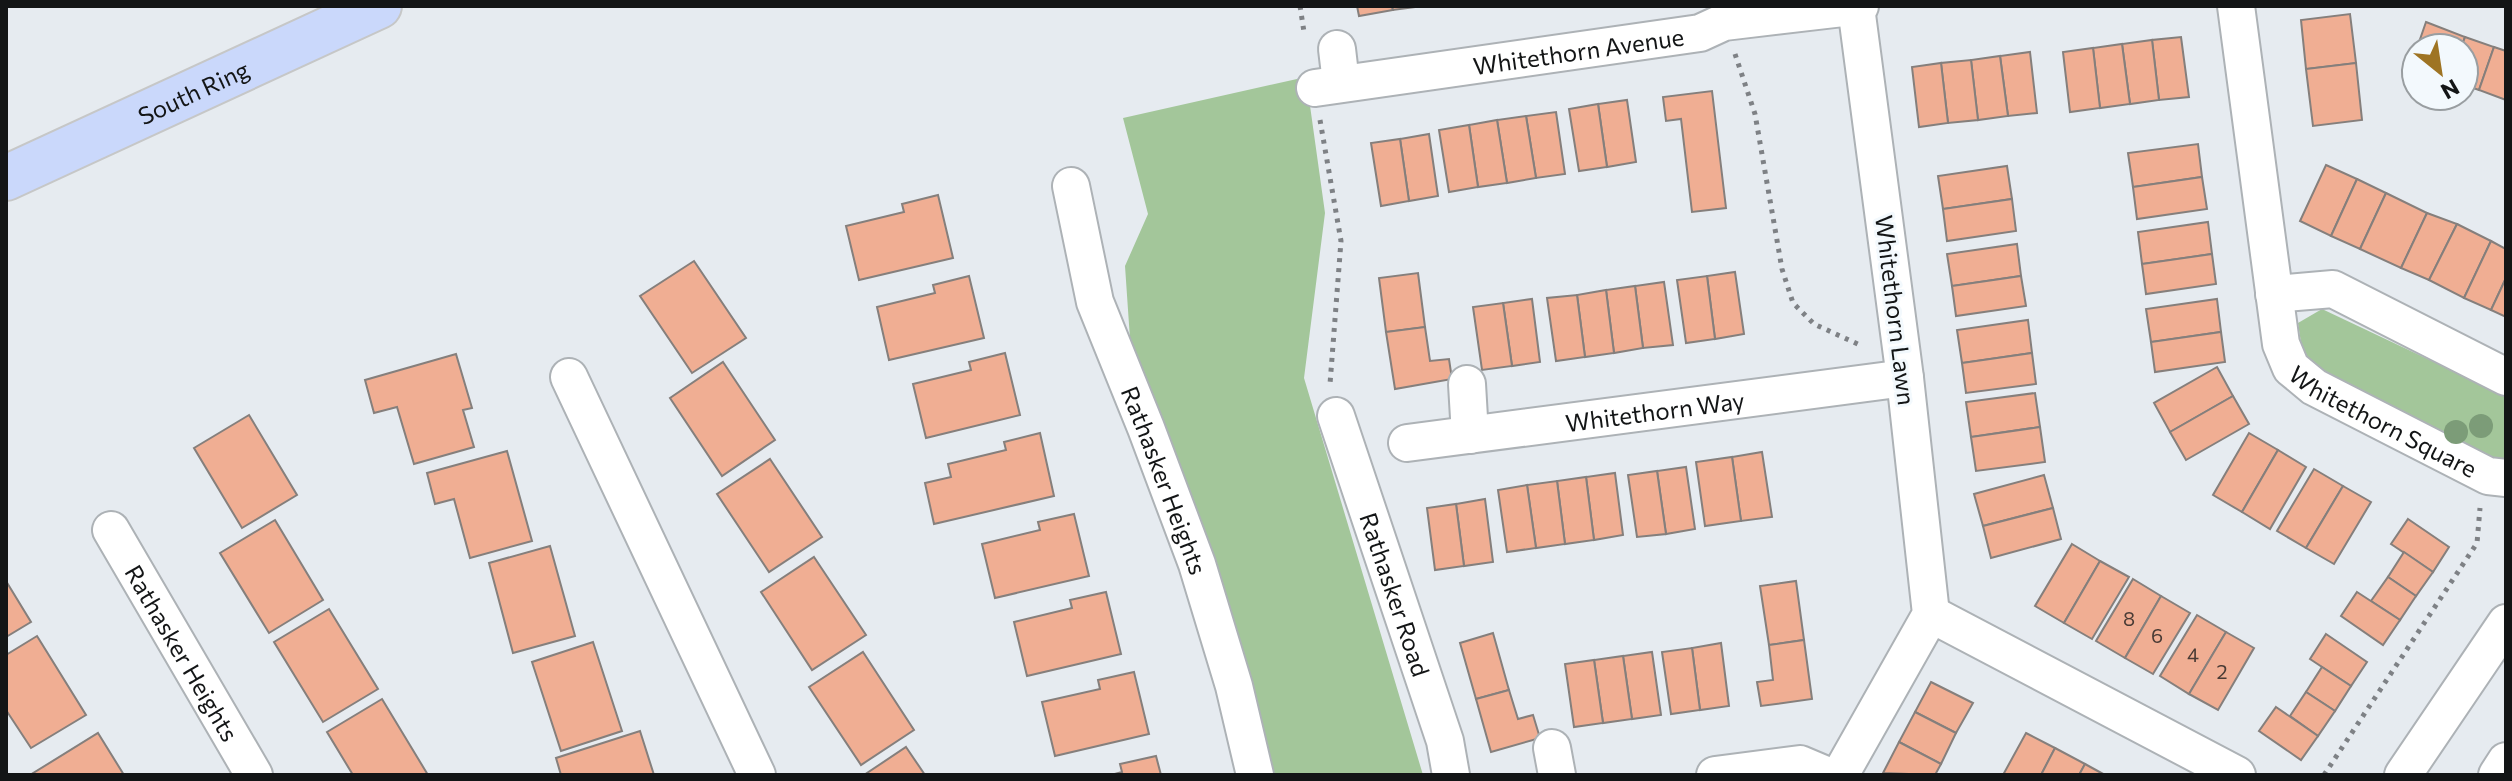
<svg xmlns="http://www.w3.org/2000/svg" width="2512" height="781" font-family="Commissioner,sans-serif">
  <rect width="100%" height="100%" fill="#e6ebf0"/>
  <g fill="#a3c69a">
    <polygon points="1306,77 1325,213 1304,378 1423,775 1270,775 1244,665 1189,491 1130,339 1125,266 1148,214 1123,118"/>
    <polygon points="2322,309 2506,396 2506,464 2503,465 2304,363 2298,323"/>
  </g>
  <g fill="#f0ae93" stroke="#857f7c" stroke-width="2">
    <polygon points="1357,6 1392,6 1393,10 1359,16"/>
    <polygon points="1392,6 1423,6 1393,10"/>
    <polygon points="2350,14 2356,63 2306,69 2301,20"/>
    <polygon points="2426,22 2465,37 2461,48 2417,48"/>
    <polygon points="2181,37 2189,97 2159,100 2152,40"/>
    <polygon points="2465,37 2494,47 2479,90 2464,85 2464,48 2461,48"/>
    <polygon points="2152,40 2159,100 2130,104 2122,44"/>
    <polygon points="2122,44 2130,104 2100,108 2093,48"/>
    <polygon points="2494,47 2506,51 2506,100 2479,90"/>
    <polygon points="2093,48 2100,108 2070,112 2063,52"/>
    <polygon points="2030,52 2037,113 2008,116 2000,56"/>
    <polygon points="2000,56 2008,116 1978,120 1971,60"/>
    <polygon points="1971,60 1978,120 1948,123 1941,63"/>
    <polygon points="1941,63 1948,123 1919,127 1912,67"/>
    <polygon points="2356,63 2362,120 2313,126 2306,69"/>
    <polygon points="1712,91 1726,208 1692,212 1681,119 1666,121 1663,97"/>
    <polygon points="1627,100 1636,162 1607,167 1598,104"/>
    <polygon points="1598,104 1607,167 1579,171 1569,109"/>
    <polygon points="1556,112 1565,174 1536,178 1526,116"/>
    <polygon points="1526,116 1536,178 1507,183 1497,120"/>
    <polygon points="1497,120 1507,183 1478,187 1469,125"/>
    <polygon points="1469,125 1478,187 1449,192 1439,130"/>
    <polygon points="1429,134 1438,196 1409,201 1400,139"/>
    <polygon points="1400,139 1409,201 1381,206 1371,143"/>
    <polygon points="2198,144 2202,177 2133,187 2128,153"/>
    <polygon points="2326,165 2357,179 2331,236 2300,221"/>
    <polygon points="2007,166 2012,199 1943,209 1938,176"/>
    <polygon points="2202,177 2207,209 2137,219 2133,187"/>
    <polygon points="2357,179 2386,193 2360,249 2331,236"/>
    <polygon points="2386,193 2427,213 2401,268 2360,249"/>
    <polygon points="938,195 953,258 859,280 846,226 904,212 902,204"/>
    <polygon points="2012,199 2016,231 1947,241 1943,209"/>
    <polygon points="2427,213 2457,224 2429,280 2401,268"/>
    <polygon points="2208,222 2212,254 2142,264 2138,232"/>
    <polygon points="2457,224 2491,241 2464,298 2429,280"/>
    <polygon points="2491,241 2506,249 2506,278 2491,310 2464,298"/>
    <polygon points="2017,244 2021,276 1952,286 1947,254"/>
    <polygon points="2212,254 2216,284 2146,294 2142,264"/>
    <polygon points="694,261 746,338 692,373 640,296"/>
    <polygon points="1735,272 1744,334 1715,339 1707,276"/>
    <polygon points="1418,273 1425,327 1386,332 1379,278"/>
    <polygon points="969,276 984,338 889,360 877,307 935,293 933,285"/>
    <polygon points="1707,276 1715,339 1686,343 1677,280"/>
    <polygon points="2021,276 2026,306 1956,316 1952,286"/>
    <polygon points="2506,278 2506,317 2491,310"/>
    <polygon points="1664,282 1673,345 1643,348 1635,286"/>
    <polygon points="1635,286 1643,348 1614,353 1606,290"/>
    <polygon points="1606,290 1614,353 1585,357 1577,295"/>
    <polygon points="1577,295 1585,357 1556,361 1547,298"/>
    <polygon points="1532,299 1540,362 1512,366 1503,303"/>
    <polygon points="2217,299 2221,332 2151,342 2146,309"/>
    <polygon points="1503,303 1512,366 1482,370 1473,307"/>
    <polygon points="2028,320 2032,353 1962,363 1957,330"/>
    <polygon points="1425,327 1430,361 1449,359 1452,379 1395,389 1386,332"/>
    <polygon points="2221,332 2225,362 2155,372 2151,342"/>
    <polygon points="1005,353 1020,415 926,438 913,384 971,370 969,362"/>
    <polygon points="2032,353 2036,384 1966,393 1962,363"/>
    <polygon points="456,354 472,408 463,410 474,447 414,464 397,407 374,413 365,380"/>
    <polygon points="723,362 775,440 722,476 670,398"/>
    <polygon points="2217,367 2233,396 2170,432 2154,403"/>
    <polygon points="2035,393 2040,427 1971,437 1966,402"/>
    <polygon points="2233,396 2249,424 2186,460 2170,432"/>
    <polygon points="249,415 297,495 242,528 194,448"/>
    <polygon points="2040,427 2045,462 1976,471 1971,437"/>
    <polygon points="1040,433 1054,496 934,524 925,483 951,477 948,464 1006,450 1004,442"/>
    <polygon points="2249,433 2278,450 2242,512 2213,495"/>
    <polygon points="2278,450 2306,467 2270,529 2242,512"/>
    <polygon points="507,451 532,541 470,558 454,499 435,504 427,473"/>
    <polygon points="1762,452 1772,517 1741,521 1732,457"/>
    <polygon points="1732,457 1741,521 1705,526 1696,462"/>
    <polygon points="770,459 822,537 769,572 717,494"/>
    <polygon points="1686,467 1695,529 1666,534 1657,471"/>
    <polygon points="2314,469 2343,486 2306,548 2277,531"/>
    <polygon points="1657,471 1666,534 1637,537 1628,475"/>
    <polygon points="1615,473 1623,535 1594,540 1586,477"/>
    <polygon points="2044,475 2053,508 1983,526 1974,494"/>
    <polygon points="1586,477 1594,540 1565,544 1557,481"/>
    <polygon points="1557,481 1565,544 1536,548 1527,485"/>
    <polygon points="1527,485 1536,548 1507,552 1498,490"/>
    <polygon points="2343,486 2371,502 2334,564 2306,548"/>
    <polygon points="1485,499 1493,562 1464,566 1456,504"/>
    <polygon points="1456,504 1464,566 1435,570 1427,508"/>
    <polygon points="2053,508 2061,539 1991,558 1983,526"/>
    <polygon points="1074,514 1089,576 995,598 982,544 1040,530 1038,522"/>
    <polygon points="2408,519 2449,547 2433,572 2391,544"/>
    <polygon points="275,520 323,600 269,633 220,553"/>
    <polygon points="2072,544 2100,561 2064,623 2035,606"/>
    <polygon points="550,546 575,636 513,653 489,563"/>
    <polygon points="2404,552 2433,572 2416,596 2388,577"/>
    <polygon points="814,557 866,635 812,670 761,592"/>
    <polygon points="2100,561 2129,577 2092,639 2064,623"/>
    <polygon points="2388,577 2416,596 2400,620 2371,601"/>
    <polygon points="2133,579 2161,596 2125,658 2096,641"/>
    <polygon points="6,581 31,622 6,637"/>
    <polygon points="1796,581 1804,640 1769,645 1760,586"/>
    <polygon points="1106,592 1121,654 1027,676 1014,622 1072,608 1070,600"/>
    <polygon points="2357,592 2400,620 2383,645 2341,616"/>
    <polygon points="2161,596 2190,613 2153,674 2125,658"/>
    <polygon points="329,609 378,689 323,722 274,642"/>
    <polygon points="2197,615 2226,632 2189,694 2160,676"/>
    <polygon points="2226,632 2254,648 2218,710 2189,694"/>
    <polygon points="1493,633 1509,690 1476,699 1460,643"/>
    <polygon points="2326,634 2367,662 2351,686 2310,659"/>
    <polygon points="37,636 86,715 31,748 6,710 6,655"/>
    <polygon points="1804,640 1812,699 1761,706 1757,682 1773,680 1769,645"/>
    <polygon points="593,642 622,731 561,751 532,662"/>
    <polygon points="1721,643 1729,706 1700,710 1692,648"/>
    <polygon points="1692,648 1700,710 1671,714 1662,652"/>
    <polygon points="863,652 914,730 861,765 809,687"/>
    <polygon points="1652,652 1661,715 1632,719 1623,656"/>
    <polygon points="1623,656 1632,719 1603,723 1594,660"/>
    <polygon points="1594,660 1603,723 1574,727 1565,664"/>
    <polygon points="2322,667 2351,686 2335,711 2306,692"/>
    <polygon points="1134,672 1149,734 1055,756 1042,702 1100,689 1098,680"/>
    <polygon points="1931,682 1973,703 1956,733 1915,712"/>
    <polygon points="1509,690 1518,719 1533,715 1540,738 1491,752 1476,699"/>
    <polygon points="2306,692 2335,711 2318,736 2290,716"/>
    <polygon points="382,699 428,775 353,775 327,732"/>
    <polygon points="2276,707 2318,736 2301,760 2259,731"/>
    <polygon points="1915,712 1956,733 1941,764 1899,742"/>
    <polygon points="640,731 654,775 561,775 556,758"/>
    <polygon points="98,733 124,775 30,775"/>
    <polygon points="2026,733 2055,748 2041,775 2003,775"/>
    <polygon points="1899,742 1941,764 1935,775 1883,773"/>
    <polygon points="906,747 925,775 864,775"/>
    <polygon points="2055,748 2085,764 2079,775 2041,775"/>
    <polygon points="1156,756 1161,775 1111,775 1122,772 1120,764"/>
    <polygon points="2085,764 2105,775 2079,775"/>
  </g>
  <g fill="none" stroke-linecap="round" stroke-linejoin="round">
    <g stroke="#adb2b6" stroke-width="40">
      <g id="minor">
        <path id="s1" d="M2236,6l45,338 10,24 23,19 174,89 18,2"/>
        <polyline points="1337,49 1341,83"/>
        <path id="s2" d="M1315,88l385,-55 24,-11 136,-16"/>
        <path id="s3" d="M1071,186l24,116 51,126 51,136 37,122 21,89"/>
        <polyline points="2274,294 2333,289 2506,377"/>
        <polyline points="569,377 757,775"/>
        <polyline points="1467,384 1470,435"/>
        <path id="s4" d="M1336,416l109,325 6,34"/>
        <path id="s5" d="M1407,443l498,-65"/>
        <path id="s6" d="M111,530l143,245"/>
        <polyline points="1931,614 2237,775"/>
        <polyline points="1552,748 1557,775"/>
        <polyline points="1715,775 1800,764 1826,775"/>
        <polyline points="1840,775 1931,614 1905,378 1856,7"/>
        <polyline points="2403,775 2506,623"/>
        <polyline points="2497,775 2506,761"/>
      </g>
    </g>
    <g stroke="#c6c7c7" stroke-width="48">
      <g id="major">
        <path id="s7" d="M6,178l373,-172"/>
      </g>
    </g>
    <g stroke="#7e8185" stroke-width="5" stroke-dasharray="4 6" stroke-linecap="butt">
      <polyline points="1300,6 1304,32"/>
      <polyline points="1735,54 1755,114 1782,269 1793,303 1814,324 1862,346"/>
      <polyline points="1320,120 1341,241 1330,384"/>
      <polyline points="2324,775 2477,543 2480,508"/>
    </g>
    <use href="#minor" stroke="#fff" stroke-width="36"/>
    <use href="#major" stroke="#cad8fb" stroke-width="44"/>
  </g>
  <g fill="#7c9c78">
    <circle cx="2481" cy="426" r="12"/>
    <circle cx="2456" cy="432" r="12"/>
  </g>
  <g text-anchor="middle" dominant-baseline="central" stroke-width="6" stroke-linejoin="round" paint-order="stroke">
    <g font-size="20" fill="#4a3b35">
      <text x="2129" y="618">8</text>
      <text x="2157" y="635">6</text>
      <text x="2193" y="654">4</text>
      <text x="2222" y="671">2</text>
    </g>
    <g font-size="24" fill="#131516" stroke="#f3f9fd">
      <text stroke="none"><textPath href="#s2" startOffset="266">Whitethorn Avenue</textPath></text>
      <text stroke="none"><textPath href="#s7" startOffset="206">South Ring</textPath></text>
      <text transform="translate(1896 310) rotate(83)">Whitethorn Lawn</text>
      <text stroke="none"><textPath href="#s5" startOffset="250">Whitethorn Way</textPath></text>
      <text stroke="none"><textPath href="#s1" startOffset="474">Whitethorn Square</textPath></text>
      <text stroke="none"><textPath href="#s3" startOffset="310">Rathasker Heights</textPath></text>
      <text stroke="none"><textPath href="#s4" startOffset="188">Rathasker Road</textPath></text>
      <text stroke="none"><textPath href="#s6" startOffset="142">Rathasker Heights</textPath></text>
    </g>
  </g>
  <rect width="2512" height="781" fill="none" stroke="#131516" stroke-width="16"/>
  <g transform="translate(2440 72) rotate(150)"><circle r="38" fill="#f3f9fd" stroke="#999ea1" stroke-width="2"/>
  <path d="M0-6L14 30L0 20L-14 30Z" fill="#9e7423"/>
  <text y="-12" font-size="22" font-weight="bold" text-anchor="middle" fill="#131516">N</text>
  </g>
</svg>
